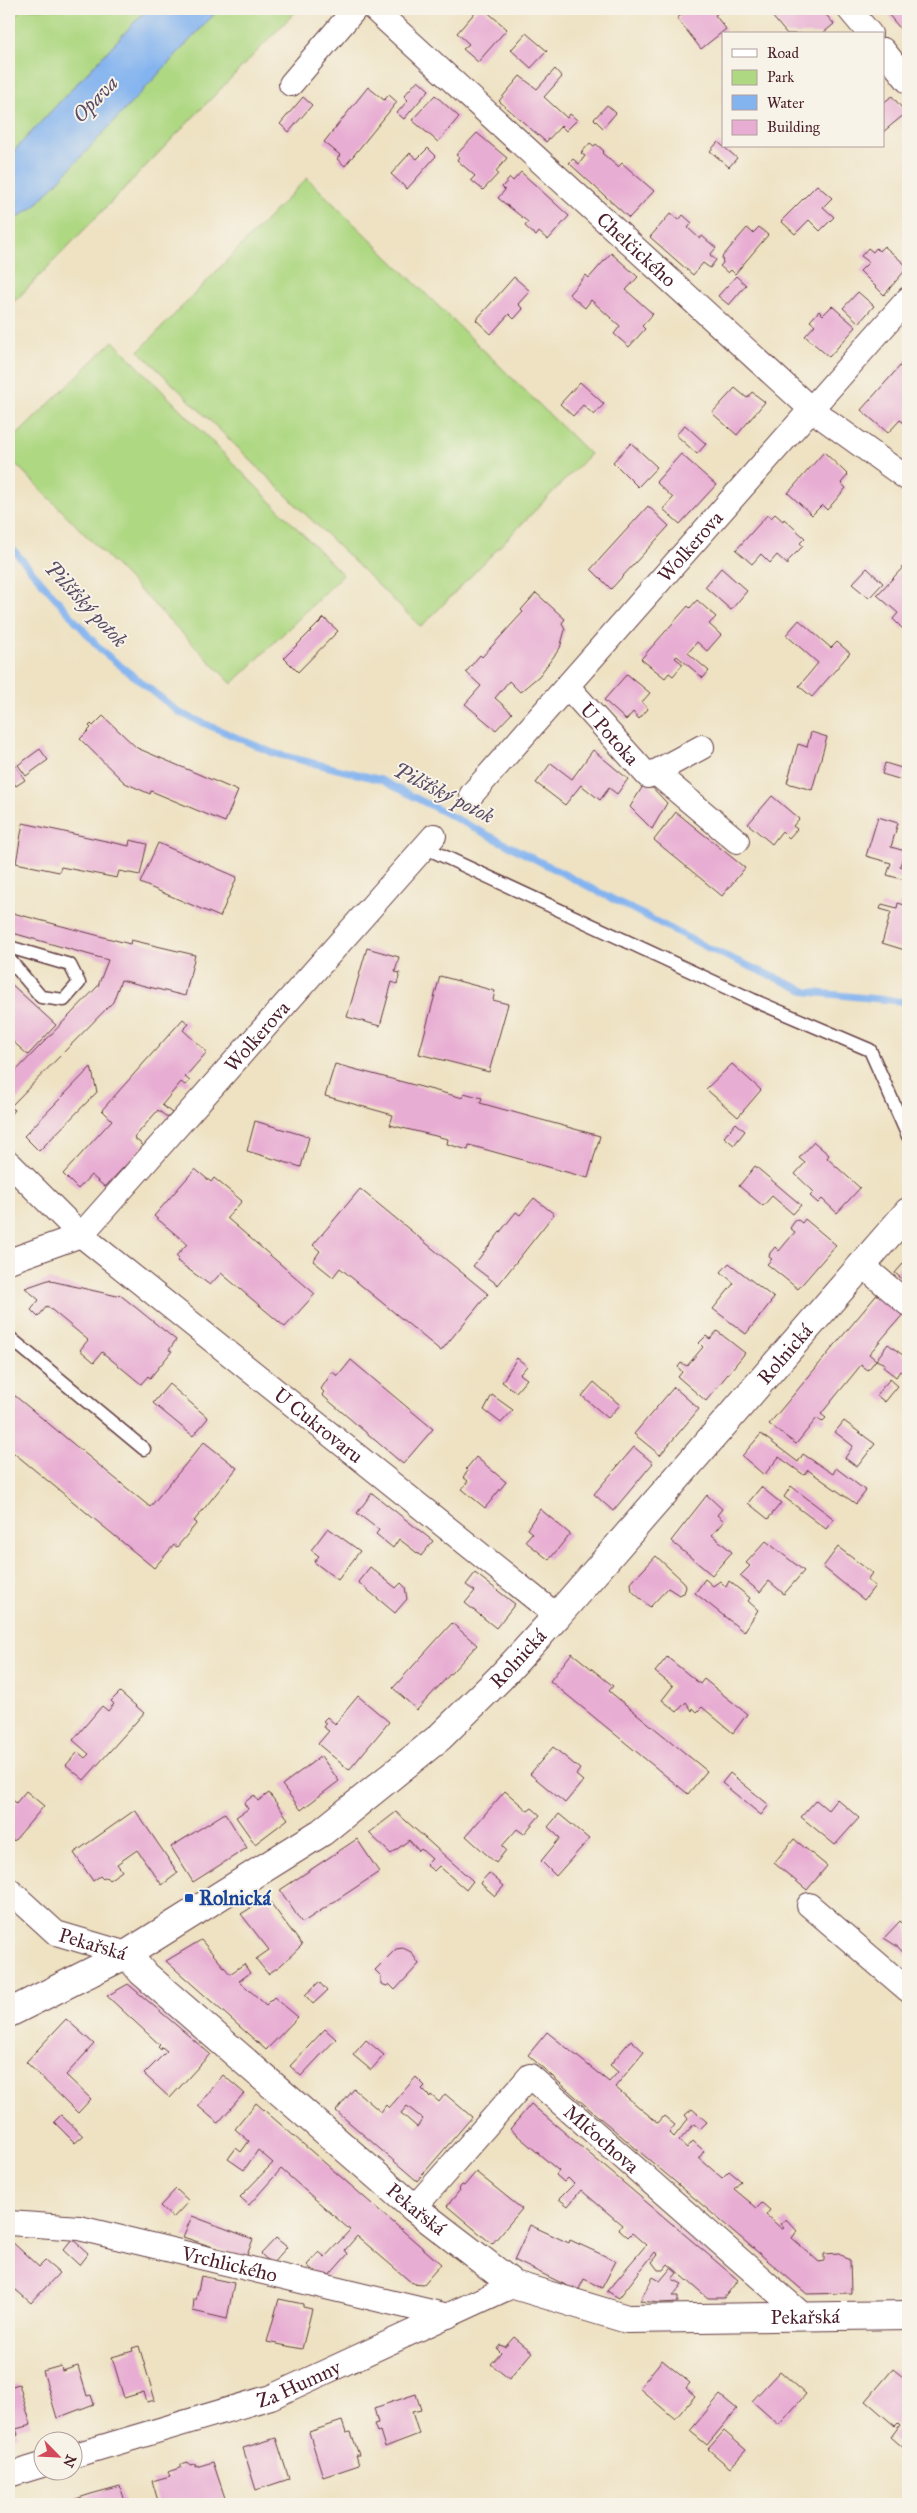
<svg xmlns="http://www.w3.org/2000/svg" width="917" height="2513" font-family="'IM FELL Great Primer',serif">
  <rect width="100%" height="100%" fill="#f7f3e8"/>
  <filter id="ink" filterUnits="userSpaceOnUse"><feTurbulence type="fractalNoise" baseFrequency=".02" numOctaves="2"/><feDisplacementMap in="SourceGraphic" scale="10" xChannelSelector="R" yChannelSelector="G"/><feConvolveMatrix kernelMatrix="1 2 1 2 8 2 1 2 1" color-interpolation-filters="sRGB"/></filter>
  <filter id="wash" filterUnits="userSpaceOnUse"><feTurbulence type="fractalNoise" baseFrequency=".0096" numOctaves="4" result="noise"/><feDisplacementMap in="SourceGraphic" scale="20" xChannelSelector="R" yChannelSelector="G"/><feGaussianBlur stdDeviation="1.12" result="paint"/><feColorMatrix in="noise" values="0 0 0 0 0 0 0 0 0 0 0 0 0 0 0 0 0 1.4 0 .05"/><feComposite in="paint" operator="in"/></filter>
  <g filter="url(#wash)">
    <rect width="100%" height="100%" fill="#eee2c3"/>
    <g fill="#afd883" stroke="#7c7c57">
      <polygon points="22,9 147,9 9,156 9,24"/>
      <polygon points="219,9 298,9 17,299 9,304 9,223 35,206"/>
      <polygon points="307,178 590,454 421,627 139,351"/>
      <polygon points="113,341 343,575 232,684 9,457 9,443"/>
    </g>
    <polygon fill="#84b4ef" stroke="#676a8d" points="147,9 219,9 35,206 9,223 9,156"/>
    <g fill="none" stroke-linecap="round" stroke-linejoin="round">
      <polyline stroke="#84b4ef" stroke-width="7" points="9,545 102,651 180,713 273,753 381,780 710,949 808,992 908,1002"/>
    </g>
    <g id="blocks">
      <g fill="#e8add3" fill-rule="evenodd">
        <polygon points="478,9 484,9 507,29 478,62 463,49 469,44 457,33"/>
        <polygon points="686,9 714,9 718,13 715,15 726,29 701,49 677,18 687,11"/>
        <polygon points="766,9 821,9 834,24 822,34 787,34"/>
        <polygon points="884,9 908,9 908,27 903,32"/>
        <polygon points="526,33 547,51 531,68 511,50"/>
        <polygon points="555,69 562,77 544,97 567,118 570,114 577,120 566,131 561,126 546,142 499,101 520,76 537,89"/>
        <polygon points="418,80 429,90 404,119 397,113 408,100 404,96"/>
        <polygon points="368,87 384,100 389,95 397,102 345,166 337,159 340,155 324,142"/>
        <polygon points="435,95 459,117 438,142 412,120"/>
        <polygon points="892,96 906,113 883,132 883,103"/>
        <polygon points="303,97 312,105 289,132 280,124"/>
        <polygon points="607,105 616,113 603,128 594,119"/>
        <polygon points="477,133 507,158 496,171 498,174 483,190 471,180 475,176 457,160 459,157 456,155"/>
        <polygon points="718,142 737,158 729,167 710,151"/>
        <polygon points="590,143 594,146 596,144 604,151 602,153 618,167 622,163 654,191 629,218 569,163 573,159 579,164 585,156 581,153"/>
        <polygon points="428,148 436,156 407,189 391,174 410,153 417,159"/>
        <polygon points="521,172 569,216 548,240 539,232 536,236 525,226 528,222 498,198 505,190 502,187 510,178 513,181"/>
        <polygon points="817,185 832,198 823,207 834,217 820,231 809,220 795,234 781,221"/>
        <polygon points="671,213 679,220 683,215 692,223 688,228 700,239 702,236 716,248 710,255 716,260 710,268 703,263 693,275 650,237"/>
        <polygon points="759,227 768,235 735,274 731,270 728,273 720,266 723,263 722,257 747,228 753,233"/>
        <polygon points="884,246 908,267 884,295 860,271 869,262 861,256 868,248 873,252 876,248 879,251"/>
        <polygon points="611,253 638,277 626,290 653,314 642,326 645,329 629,347 614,334 620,326 591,300 585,308 569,294 586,275 589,278"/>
        <polygon points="736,276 746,285 729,305 718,296"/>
        <polygon points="514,277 530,291 518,304 523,309 514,319 509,314 491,334 476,320"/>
        <polygon points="858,292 874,306 859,323 843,308"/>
        <polygon points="832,306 856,327 829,357 805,336 815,325 810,321 819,311 823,315"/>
        <polygon points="908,357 908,421 906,424 900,420 888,433 861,410"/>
        <polygon points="580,382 604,404 594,415 583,405 573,416 560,404"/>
        <polygon points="735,388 747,398 752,392 765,402 737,435 712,413"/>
        <polygon points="685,425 706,444 697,454 676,435"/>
        <polygon points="631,443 657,467 638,487 613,462"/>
        <polygon points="824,452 848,475 841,483 846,488 827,510 822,505 812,515 788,493"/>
        <polygon points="681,454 716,485 680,524 663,509 673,498 656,482"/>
        <polygon points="648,506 669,526 611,589 591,569"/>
        <polygon points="768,514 771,518 775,514 783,521 784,519 805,538 800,543 803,546 788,561 788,565 777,555 770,563 761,554 752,564 736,550"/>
        <polygon points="908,562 908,622 903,629 893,619 898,613 877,595"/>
        <polygon points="721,568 747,591 731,610 705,587"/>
        <polygon points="867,568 883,583 869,598 852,584"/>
        <polygon points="536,593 565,619 562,623 565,630 560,648 539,676 520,692 509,681 495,698 512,713 496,730 465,704 481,686 466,672 480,655 482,657 523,612 521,610"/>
        <polygon points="697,600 716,617 709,624 721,635 707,651 697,642 688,653 709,671 703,678 677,656 675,658 683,664 673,676 669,673 665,678 641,659 688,606 690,608"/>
        <polygon points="324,618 338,631 298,672 284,658"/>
        <polygon points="799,620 831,648 837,642 850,653 812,697 799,686 818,663 786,635"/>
        <polygon points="627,674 650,693 642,702 648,709 639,719 633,712 626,720 604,700"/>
        <polygon points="103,716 137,748 238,791 225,822 151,791 150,794 125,783 80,739 91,728 89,726 91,724 93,726"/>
        <polygon points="811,732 827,737 812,790 787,783 798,744 807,747"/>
        <polygon points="40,749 48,760 26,776 18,765"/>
        <polygon points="593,750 628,779 617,794 609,788 600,800 581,785 565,805 536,783 551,763 572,779"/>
        <polygon points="885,763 905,769 902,780 882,774"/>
        <polygon points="15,765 25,780 16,786 9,776 9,769"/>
        <polygon points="646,781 667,803 652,829 630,807"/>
        <polygon points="772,796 799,819 793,826 797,829 789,838 782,831 772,844 748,824"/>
        <polygon points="676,812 745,868 722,896 654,840"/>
        <polygon points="878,817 898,823 891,847 905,851 900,866 908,868 908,881 887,875 891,863 866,856"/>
        <polygon points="23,823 129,846 130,840 147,844 140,875 119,871 117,878 61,867 59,872 16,863"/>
        <polygon points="158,843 237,877 220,917 140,883"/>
        <polygon points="898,903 908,906 908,951 882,943 891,912 880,909 882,904 897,908"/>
        <polygon points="9,912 130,944 131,940 195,955 185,996 121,980 113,1002 11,1106 14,1110 9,1116 9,1078 98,986 108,960 9,932"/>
        <polygon points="367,948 399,957 395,972 400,973 397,984 392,982 380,1026 347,1017"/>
        <polygon points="440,976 495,991 493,1000 508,1004 489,1072 419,1054"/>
        <polygon points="9,982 56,1025 28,1055 9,1038"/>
        <polygon points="183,1019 189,1024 183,1030 207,1052 185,1077 190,1081 185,1085 181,1082 162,1105 172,1113 168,1118 158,1110 134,1138 144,1146 105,1187 91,1175 78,1189 63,1174 112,1120 102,1110"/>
        <polygon points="335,1064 463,1098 464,1093 482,1098 480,1103 600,1136 588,1178 469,1145 468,1150 447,1144 448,1139 390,1125 393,1115 325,1096"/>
        <polygon points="732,1064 761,1090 738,1117 706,1089"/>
        <polygon points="91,1067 97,1092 39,1151 24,1136"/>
        <polygon points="255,1121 309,1137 301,1167 247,1151"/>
        <polygon points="736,1123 745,1131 734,1145 724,1137"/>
        <polygon points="814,1142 829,1155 827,1158 860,1188 837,1213 822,1199 818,1203 810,1196 814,1192 795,1174 805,1163 799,1158"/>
        <polygon points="755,1166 801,1205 793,1214 772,1196 763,1206 739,1186"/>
        <polygon points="195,1169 211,1182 214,1178 242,1201 227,1218 315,1294 285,1327 221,1273 210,1285 177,1261 179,1259 176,1256 187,1244 154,1216"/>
        <polygon points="360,1189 488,1294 441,1351 340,1268 333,1277 313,1261 320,1251 313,1245"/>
        <polygon points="534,1198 554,1214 498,1285 473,1266 516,1212 520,1215"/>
        <polygon points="805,1219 836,1245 798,1289 767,1264 772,1259 769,1257 770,1253 775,1247 779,1251 795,1232 790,1228 795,1221 798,1220 802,1223"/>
        <polygon points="908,1258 908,1284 895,1273"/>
        <polygon points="729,1263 774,1298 746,1334 713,1309 734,1283 721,1272"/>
        <polygon points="51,1279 51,1281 117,1296 119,1294 176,1340 169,1350 172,1351 150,1378 148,1376 141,1384 102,1352 94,1362 80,1350 88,1340 47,1306 38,1317 31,1310 39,1300 25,1288"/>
        <polygon points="880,1291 905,1312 869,1354 876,1360 868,1370 861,1365 821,1414 826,1418 822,1422 817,1418 796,1444 769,1424"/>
        <polygon points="717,1331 745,1353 706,1401 678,1377 682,1372 678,1367 681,1363 687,1366 703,1347 699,1343 706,1336 710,1339"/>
        <polygon points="888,1344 904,1356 908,1350 908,1369 903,1373 900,1371 896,1377 883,1367 885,1364 876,1360"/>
        <polygon points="517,1358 527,1366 520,1374 527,1379 516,1392 502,1382"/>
        <polygon points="351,1360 433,1429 403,1464 322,1395 324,1392 321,1389 332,1372 338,1376"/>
        <polygon points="890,1379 898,1386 885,1402 876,1395"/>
        <polygon points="594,1382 620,1405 608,1418 582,1396"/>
        <polygon points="169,1384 208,1418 193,1436 153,1403"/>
        <polygon points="674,1387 699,1409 660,1455 634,1434"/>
        <polygon points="9,1391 150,1507 204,1442 237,1468 194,1521 197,1523 177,1547 174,1545 154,1568 9,1449"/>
        <polygon points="492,1395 513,1410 501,1423 484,1410"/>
        <polygon points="844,1421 875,1444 857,1467 845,1458 853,1446 835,1432"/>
        <polygon points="761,1434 798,1462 803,1454 833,1474 836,1468 866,1491 856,1504 808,1470 804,1475 779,1457 764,1475 742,1456"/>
        <polygon points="634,1447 653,1463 613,1511 594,1494"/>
        <polygon points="476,1457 506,1482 485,1508 462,1489 468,1481 463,1477 468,1471 466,1469"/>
        <polygon points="791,1486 834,1519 826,1529 784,1497"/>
        <polygon points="761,1487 781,1503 768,1519 748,1503"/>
        <polygon points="372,1493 433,1541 421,1556 399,1539 393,1548 376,1534 379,1530 357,1513"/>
        <polygon points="707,1495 722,1509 717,1515 724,1521 712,1535 732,1552 712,1575 671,1541"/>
        <polygon points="540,1509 570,1534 549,1560 525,1541 532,1533 527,1529"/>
        <polygon points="328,1528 360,1551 338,1580 314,1562 319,1556 311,1550"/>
        <polygon points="766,1541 804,1571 784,1594 769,1581 760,1592 740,1576 750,1566 746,1563"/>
        <polygon points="838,1547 872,1573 867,1580 875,1586 864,1600 823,1567"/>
        <polygon points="656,1556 684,1582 686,1587 684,1593 679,1595 668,1588 650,1607 632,1591 631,1583"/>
        <polygon points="370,1567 396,1588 401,1583 405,1587 407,1599 395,1613 358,1582"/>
        <polygon points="475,1573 515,1604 496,1628 465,1603 475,1591 466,1585"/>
        <polygon points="705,1579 713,1586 720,1581 726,1587 729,1581 750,1598 748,1601 758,1610 744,1632 695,1593"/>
        <polygon points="452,1623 477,1645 417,1710 393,1688"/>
        <polygon points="572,1653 613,1686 609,1691 707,1771 688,1794 550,1681"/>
        <polygon points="667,1657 700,1684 704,1679 747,1714 733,1733 702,1707 697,1712 693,1708 692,1711 686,1702 677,1712 662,1700 673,1686 655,1672"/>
        <polygon points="120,1692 144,1713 84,1780 66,1765 78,1752 85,1758 89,1754 73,1740 102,1706 108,1711 114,1704 111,1701"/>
        <polygon points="358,1696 389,1722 349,1770 318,1744 329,1731 323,1727 326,1723 323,1721 327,1717 335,1724"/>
        <polygon points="553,1747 580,1769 576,1775 583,1781 565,1803 530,1774"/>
        <polygon points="321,1756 339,1781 301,1810 282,1785"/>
        <polygon points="730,1773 769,1805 761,1815 722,1783"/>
        <polygon points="26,1791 44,1806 14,1841 9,1836 9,1796 16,1803"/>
        <polygon points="505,1791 528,1811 532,1808 540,1815 524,1834 517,1829 502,1846 506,1850 496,1863 466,1836"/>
        <polygon points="269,1793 288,1819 255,1844 236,1817 248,1809 244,1803 254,1795 258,1801"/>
        <polygon points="837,1799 859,1818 835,1845 801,1817 816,1800 828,1810"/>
        <polygon points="135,1810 178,1873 162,1885 137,1850 117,1864 122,1871 109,1880 106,1877 103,1879 100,1876 93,1881 74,1853"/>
        <polygon points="396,1812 473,1881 466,1890 439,1866 434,1871 426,1865 432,1859 421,1849 419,1851 409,1840 391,1854 369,1833"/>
        <polygon points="225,1813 247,1848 193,1882 171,1847"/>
        <polygon points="559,1814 589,1839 556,1876 541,1861 560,1838 548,1827"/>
        <polygon points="357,1839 379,1872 302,1923 280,1890"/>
        <polygon points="794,1839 827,1866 807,1890 774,1863"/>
        <polygon points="489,1873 504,1886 495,1896 480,1883"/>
        <polygon points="267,1898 302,1945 280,1966 268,1974 256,1959 269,1950 241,1914"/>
        <polygon points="900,1921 908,1928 908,1958 898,1947 884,1938"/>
        <polygon points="201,1940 230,1974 244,1964 250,1973 239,1981 266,2005 274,1997 298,2017 266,2050 166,1961"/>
        <polygon points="403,1948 411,1952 419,1964 395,1990 389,1984 387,1986 381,1984 381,1976 375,1970 396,1949"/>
        <polygon points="319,1982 327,1991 313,2004 305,1995"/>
        <polygon points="128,1984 210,2054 170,2098 144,2074 167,2051 162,2047 161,2050 158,2047 160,2045 107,1996"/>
        <polygon points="66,2019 94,2044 66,2075 91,2099 78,2113 26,2062"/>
        <polygon points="325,2029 336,2039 301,2076 290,2066"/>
        <polygon points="547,2032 609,2082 618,2072 610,2065 631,2040 644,2052 615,2087 658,2123 664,2116 675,2125 669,2132 674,2137 688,2119 685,2115 692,2109 707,2122 700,2129 694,2124 679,2141 687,2148 693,2141 704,2151 699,2158 722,2178 729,2171 741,2181 734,2189 757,2208 762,2203 770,2210 766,2215 782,2229 784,2228 780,2224 786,2219 797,2231 792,2238 819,2262 824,2261 824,2254 839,2253 850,2261 851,2293 807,2294 593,2112 528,2055"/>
        <polygon points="366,2040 384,2055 371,2070 353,2055"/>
        <polygon points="223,2075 244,2093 218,2123 198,2106"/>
        <path d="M416,2077l9,9 -3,3 8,8 1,-2 8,7 6,-8 27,23 -55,64 -81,-70 18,-22 27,23 5,-7 3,3zM407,2106l16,13 -6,8 -16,-14z"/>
        <polygon points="256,2103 441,2264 424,2284 412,2283 357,2236 345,2250 348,2254 326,2279 316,2273 307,2265 319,2252 325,2257 350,2230 281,2169 249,2205 240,2197 273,2163 258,2150 244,2170 228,2159 236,2148 241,2152 249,2141 235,2129"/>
        <polygon points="531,2104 738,2280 724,2298 708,2298 668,2264 663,2270 658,2270 652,2262 658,2255 655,2252 619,2298 607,2291 646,2245 632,2233 628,2237 619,2229 622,2225 581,2190 568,2206 559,2199 574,2184 568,2178 564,2182 556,2175 559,2171 510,2129"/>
        <polygon points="61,2115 83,2136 75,2143 54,2122"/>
        <polygon points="476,2172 522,2209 492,2244 447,2206 460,2190 459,2189 462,2185 464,2186"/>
        <polygon points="176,2189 189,2201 173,2218 160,2206"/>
        <polygon points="192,2216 253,2239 246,2258 183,2237"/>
        <polygon points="530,2225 569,2243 570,2240 616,2261 602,2288 584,2279 578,2291 514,2260"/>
        <polygon points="276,2238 287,2247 272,2264 261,2254"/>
        <polygon points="9,2239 39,2267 45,2261 59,2273 31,2303 9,2284"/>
        <polygon points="72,2239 88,2253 79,2265 63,2250"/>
        <polygon points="671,2268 677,2273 672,2279 682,2284 673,2296 678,2296 678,2302 660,2303 640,2301 653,2277 660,2281"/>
        <polygon points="201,2276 234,2283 227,2319 193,2311 194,2299 196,2300"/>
        <polygon points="279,2299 303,2304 303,2307 312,2309 302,2349 267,2342"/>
        <polygon points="514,2337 532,2352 509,2379 491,2364 501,2353 497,2349 500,2345 505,2347"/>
        <polygon points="139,2346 155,2400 147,2402 144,2392 124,2398 112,2357 133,2351 132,2348"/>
        <polygon points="662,2360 690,2383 686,2388 695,2396 675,2419 639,2388"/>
        <polygon points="61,2366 62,2371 78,2366 87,2396 91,2395 94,2404 57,2418 43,2371"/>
        <polygon points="893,2369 908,2381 907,2451 891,2437 900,2425 898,2423 895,2426 866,2401"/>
        <polygon points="780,2371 806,2394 779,2425 752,2401"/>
        <polygon points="19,2384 31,2425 16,2429 18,2435 9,2438 9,2387"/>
        <polygon points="416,2394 421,2410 412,2412 419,2434 385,2447 380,2431 377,2432 374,2424 378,2423 374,2408"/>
        <polygon points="720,2395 737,2409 707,2445 690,2431"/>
        <polygon points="342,2421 346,2433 351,2432 359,2455 356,2455 359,2465 323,2477 309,2432"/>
        <polygon points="724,2431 746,2450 730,2468 708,2449"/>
        <polygon points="276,2438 289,2479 256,2490 243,2448"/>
        <polygon points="188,2462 190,2465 195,2464 196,2467 213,2462 227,2504 159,2504 152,2481 170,2476 168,2472 181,2468 181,2464"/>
        <polygon points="120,2486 126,2504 60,2504 91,2494"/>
      </g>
    </g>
  </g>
  <g filter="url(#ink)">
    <use href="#blocks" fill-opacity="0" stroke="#633c42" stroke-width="1"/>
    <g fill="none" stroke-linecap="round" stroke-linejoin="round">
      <g stroke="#633c42" stroke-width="15">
        <g id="lane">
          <polyline points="424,847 753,1000 870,1050 908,1136"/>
          <polyline points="9,947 70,965 79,983 64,1000 41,997 9,959"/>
          <polyline points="9,1337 144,1449"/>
        </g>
      </g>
      <g stroke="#633c42" stroke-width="26">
        <g id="street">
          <path id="s1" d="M374,9l438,401 96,69"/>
          <polyline points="849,9 870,34"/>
          <polyline points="883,50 908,81"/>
          <polyline points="291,84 355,9"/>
          <path id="s2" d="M567,686l81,90 54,-29"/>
          <polyline points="655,772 737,841"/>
          <path id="s3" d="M472,794l436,-495"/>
          <path id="s4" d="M9,1163l72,72 476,381"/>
          <path id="s5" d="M9,1261l72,-26 353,-399"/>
          <polyline points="862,1265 908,1304"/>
          <path id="s6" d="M9,1890l47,43 71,21"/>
          <polyline points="809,1905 908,1990"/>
          <path id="s7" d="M414,2208l116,-132 275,241"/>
          <path id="s8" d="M9,2223l70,5 369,88"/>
          <path id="s9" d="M72,2456l199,-59 243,-112"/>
          <polyline points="9,2475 42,2465"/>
        </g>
      </g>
      <g stroke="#633c42" stroke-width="30">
        <g id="secondary">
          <path id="s10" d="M127,1954l15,18 272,236 100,77 113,34 281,-4"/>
          <path id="s11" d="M9,2013l118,-59 195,-122 118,-95 60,-59 57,-62 351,-404"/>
        </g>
      </g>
      <use href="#lane" stroke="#fff" stroke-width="12"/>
      <use href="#street" stroke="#fff" stroke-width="24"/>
      <use href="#secondary" stroke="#fff" stroke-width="28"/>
    </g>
  </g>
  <rect fill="#1a4fb4" stroke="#f7f3e8" stroke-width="2" x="184" y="1893" width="10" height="10" rx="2.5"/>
  <g text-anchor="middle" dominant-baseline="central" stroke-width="4" stroke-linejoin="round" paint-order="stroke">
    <g font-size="20" fill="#4a1f2b" stroke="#f7f3e8">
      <text stroke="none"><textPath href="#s1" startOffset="356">Chelčického</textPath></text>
      <text stroke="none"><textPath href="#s3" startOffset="330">Wolkerova</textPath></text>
      <text stroke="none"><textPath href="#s2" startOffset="64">U Potoka</textPath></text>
      <text stroke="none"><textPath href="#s5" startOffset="342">Wolkerova</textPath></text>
      <text stroke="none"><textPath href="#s11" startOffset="1029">Rolnická</textPath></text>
      <text stroke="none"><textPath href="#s4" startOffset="406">U Cukrovaru</textPath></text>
      <text stroke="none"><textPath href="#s11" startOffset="624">Rolnická</textPath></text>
      <text stroke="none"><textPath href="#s6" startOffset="102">Pekařská</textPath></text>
      <text stroke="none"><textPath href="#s7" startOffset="271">Mlčochova</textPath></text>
      <text stroke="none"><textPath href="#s10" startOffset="386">Pekařská</textPath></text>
      <text stroke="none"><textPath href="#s8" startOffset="225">Vrchlického</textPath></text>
      <text stroke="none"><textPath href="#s10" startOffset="806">Pekařská</textPath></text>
      <text stroke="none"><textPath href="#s9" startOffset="238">Za Humny</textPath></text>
    </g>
    <g font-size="20" font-weight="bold" fill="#164399" stroke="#f7f3e8" text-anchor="start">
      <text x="199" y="1898">Rolnická</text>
    </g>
    <g font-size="21" font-style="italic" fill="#5b4c66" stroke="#f7f3e8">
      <text transform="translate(95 99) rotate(-46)">Opava</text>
      <text transform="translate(86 604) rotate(47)">Pilšťský potok</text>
      <text transform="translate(444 793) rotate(27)">Pilšťský potok</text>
    </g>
  </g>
  <rect width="917" height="2513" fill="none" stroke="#f7f3e8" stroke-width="30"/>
  <rect x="722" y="32" width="162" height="115" fill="#f7f3e8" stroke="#b29e9c"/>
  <rect x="732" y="49" width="25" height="8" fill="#ffffff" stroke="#b29e9c"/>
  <text x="767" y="58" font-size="15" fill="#4a1f2b">Road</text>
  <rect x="732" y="70" width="25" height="15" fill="#afd883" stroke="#b29e9c"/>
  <text x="767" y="82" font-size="15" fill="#4a1f2b">Park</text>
  <rect x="732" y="95" width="25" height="15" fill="#84b4ef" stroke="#b29e9c"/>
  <text x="767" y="108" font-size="15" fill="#4a1f2b">Water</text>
  <rect x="732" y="120" width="25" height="15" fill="#e8add3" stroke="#b29e9c"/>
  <text x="767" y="132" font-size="15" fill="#4a1f2b">Building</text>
  <g transform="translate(58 2456) rotate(114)"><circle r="24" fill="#f7f3e8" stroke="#b29e9c"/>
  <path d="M0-4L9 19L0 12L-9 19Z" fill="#d1495b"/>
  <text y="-8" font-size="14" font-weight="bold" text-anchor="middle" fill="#4a1f2b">N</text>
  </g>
</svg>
